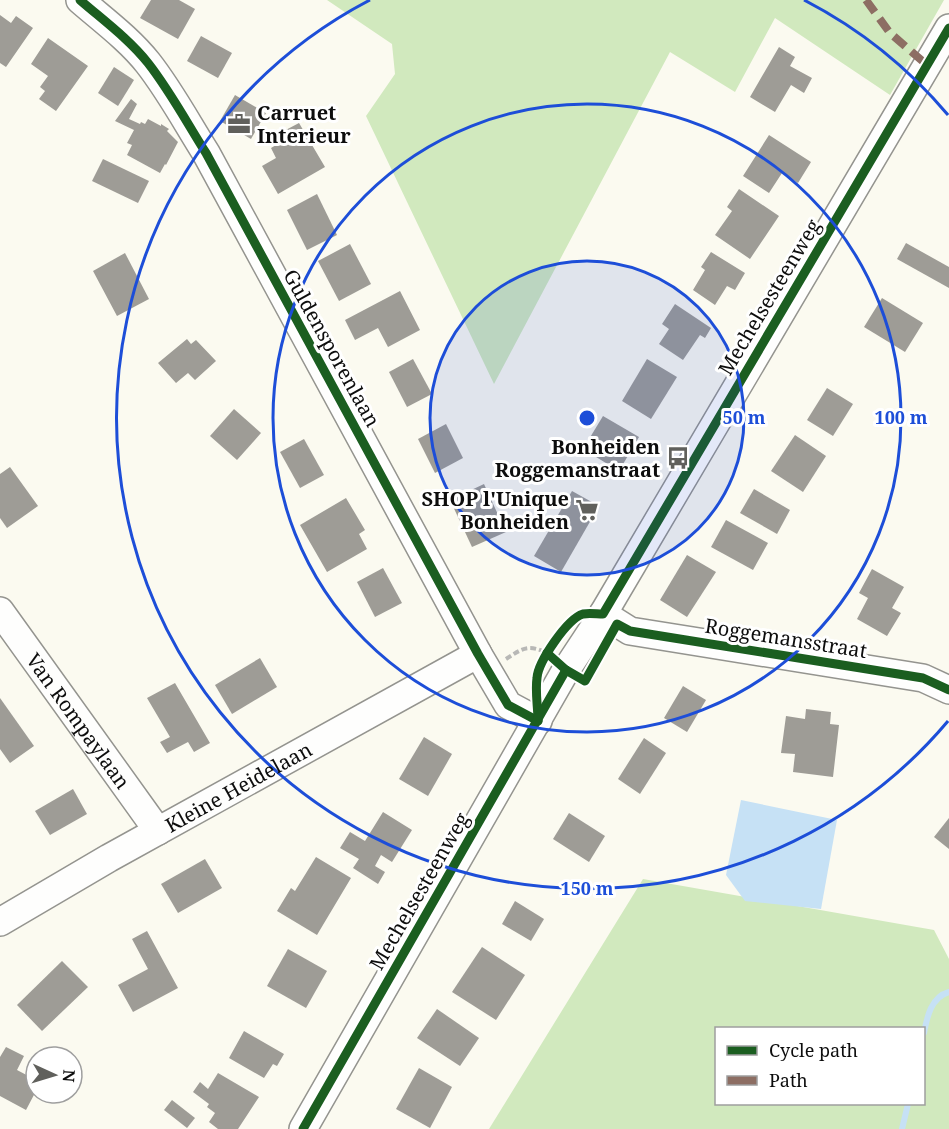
<svg xmlns="http://www.w3.org/2000/svg" width="949" height="1129" font-family="'Noto Serif',serif">
  <rect width="100%" height="100%" fill="#fbfaf0"/>
  <g fill="#d1e9be" fill-rule="evenodd">
    <polygon points="327,0 944,0 890,95 775,18 735,92 670,52 494,384 366,116 395,74 392,44"/>
    <path d="M643,879l291,51 15,29v170h-460zM716,1028h208v76h-208z"/>
  </g>
  <polygon fill="#c6e1f5" points="741,800 837,820 821,909 745,901 726,875"/>
  <g fill="none" stroke-linecap="round" stroke-linejoin="round">
    <g stroke="#c6e1f5" stroke-width="6">
      <path d="M924,1033c3,-16 7,-36 25,-41"/>
      <polyline points="902,1129 908,1104"/>
    </g>
  </g>
  <g fill="#9e9c96">
    <polygon points="151,0 179,0 195,9 178,39 140,18"/>
    <polygon points="0,15 11,23 16,16 33,28 6,67 0,63"/>
    <polygon points="201,36 232,53 218,78 187,61"/>
    <polygon points="48,38 88,66 56,111 39,99 45,91 40,87 48,76 31,64"/>
    <polygon points="779,47 795,57 790,66 812,78 804,93 791,85 775,112 750,97"/>
    <polygon points="114,67 134,80 118,106 98,93"/>
    <polygon points="235,95 266,113 251,139 220,121"/>
    <polygon points="131,99 137,104 129,119 140,124 141,122 145,124 148,119 161,126 161,124 169,129 167,131 178,142 166,165 165,164 160,173 127,155 132,145 127,143 134,130 115,121"/>
    <polygon points="299,123 325,167 278,194 262,166 276,158 271,148 283,141 280,133"/>
    <polygon points="769,135 811,162 798,183 782,173 769,193 743,176"/>
    <polygon points="103,159 149,181 138,203 92,181"/>
    <polygon points="739,189 779,216 750,259 715,235 732,211 727,207"/>
    <polygon points="317,194 337,235 307,250 287,210"/>
    <polygon points="906,243 949,267 949,288 897,259"/>
    <polygon points="350,244 371,284 339,301 318,261"/>
    <polygon points="711,252 745,273 735,290 727,286 715,305 693,290 705,270 701,267"/>
    <polygon points="125,253 149,299 117,316 93,271"/>
    <polygon points="400,291 420,330 388,347 378,328 355,340 345,320"/>
    <polygon points="882,298 923,323 905,352 864,327"/>
    <polygon points="675,304 711,328 705,338 700,335 683,360 659,344 669,329 662,324"/>
    <polygon points="187,339 191,344 196,340 216,361 195,380 188,373 176,383 158,363"/>
    <polygon points="413,359 432,394 407,407 389,372"/>
    <polygon points="647,359 677,377 651,419 622,401"/>
    <polygon points="827,388 853,404 833,436 807,420"/>
    <polygon points="234,409 261,433 237,460 210,436"/>
    <polygon points="603,416 639,437 619,471 583,449"/>
    <polygon points="446,424 463,458 435,473 418,439"/>
    <polygon points="795,435 826,456 803,492 771,471"/>
    <polygon points="304,439 324,475 300,488 280,452"/>
    <polygon points="10,467 38,506 7,528 0,518 0,474"/>
    <polygon points="484,484 506,532 472,547 450,500"/>
    <polygon points="754,489 790,510 777,534 740,513"/>
    <polygon points="572,491 599,506 561,572 534,556"/>
    <polygon points="346,498 365,530 359,534 367,549 327,572 300,525"/>
    <polygon points="726,520 768,543 753,570 711,547"/>
    <polygon points="687,555 716,572 687,617 660,600"/>
    <polygon points="383,568 402,603 375,617 357,582"/>
    <polygon points="872,569 904,587 892,608 901,613 887,636 857,619 868,598 859,593"/>
    <polygon points="260,658 277,687 232,714 215,685"/>
    <polygon points="175,683 210,743 194,752 188,742 167,753 160,742 170,737 147,698"/>
    <polygon points="683,686 706,700 687,732 664,718"/>
    <polygon points="0,698 34,746 10,763 0,749"/>
    <polygon points="806,709 831,712 830,724 839,725 833,777 793,772 795,754 781,753 786,716 805,719"/>
    <polygon points="424,737 452,754 428,796 399,779"/>
    <polygon points="644,738 666,753 640,794 618,779"/>
    <polygon points="73,789 87,814 50,835 35,811"/>
    <polygon points="383,812 412,830 392,862 381,855 375,866 385,872 378,884 353,868 359,859 340,848 350,832 365,841"/>
    <polygon points="569,813 605,836 589,862 553,839"/>
    <polygon points="949,818 949,849 934,837"/>
    <polygon points="316,857 351,878 317,935 277,911 291,888 295,891"/>
    <polygon points="205,859 222,888 178,913 161,884"/>
    <polygon points="515,901 544,919 531,941 502,924"/>
    <polygon points="147,931 178,988 133,1012 118,985 148,969 132,939"/>
    <polygon points="482,947 525,975 496,1020 452,992"/>
    <polygon points="288,949 327,971 306,1008 267,986"/>
    <polygon points="62,961 88,987 42,1031 17,1005"/>
    <polygon points="437,1009 479,1038 460,1066 417,1038"/>
    <polygon points="244,1031 284,1054 277,1066 273,1064 264,1078 229,1058"/>
    <polygon points="6,1047 24,1056 17,1070 36,1080 36,1091 26,1110 0,1096 0,1057"/>
    <polygon points="419,1068 452,1087 430,1128 396,1109"/>
    <polygon points="218,1073 259,1097 238,1129 218,1129 209,1122 215,1113 207,1107 209,1104 193,1092 200,1082 208,1089"/>
    <polygon points="172,1100 195,1118 187,1128 164,1110"/>
  </g>
  <g fill="none" stroke-linecap="round" stroke-linejoin="round">
    <g stroke="#94948f" stroke-width="30">
      <g id="minor">
        <path d="M80,0c23,20 49,39 68,63 22,28 39,60 58,90l272,501 30,51 30,16"/>
        <path id="s1" d="M0,611l158,220"/>
        <polyline points="603,614 630,631 923,678 949,690"/>
        <path id="s2" d="M0,922l109,-64 369,-204"/>
        <polyline points="303,1129 566,670 603,614 949,28"/>
      </g>
    </g>
    <path stroke="#b8b8b6" stroke-width="4" stroke-dasharray="6 3" stroke-linecap="butt" d="M506,659c17,-11 22,-15 41,-6"/>
    <use href="#minor" stroke="#fefefd" stroke-width="27"/>
    <polyline stroke="#8d6e63" stroke-width="8" stroke-dasharray="15 8" stroke-linecap="butt" points="866,0 890,33 927,65"/>
    <g stroke="#fff" stroke-width="13">
      <g id="cycleway">
        <path d="M80,0c23,20 49,39 68,63 22,28 39,60 58,90l272,501 30,51 30,16"/>
        <polyline points="547,653 566,670 585,681 617,624 630,631 923,678 949,690"/>
        <path d="M538,721c0,-14 -3,-29 -1,-43 1,-16 30,-59 46,-64 6,-1 14,0 20,0l346,-586"/>
        <polyline points="303,1129 566,670"/>
      </g>
    </g>
    <use href="#cycleway" stroke="#1b5e20" stroke-width="9"/>
  </g>
  <circle cx="587" cy="418" r="157" fill="#1d4ed8" fill-opacity=".12"/>
  <g fill="none" stroke="#1d4ed8" stroke-width="3">
    <circle cx="587" cy="418" r="157"/>
    <circle cx="587" cy="418" r="314"/>
    <path d="M948 721A471 471 0 1 1 370 0M804 0A471 471 0 0 1 948 115"/>
  </g>
  <defs>
    <g id="office-bare" transform="scale(1.8)"><path d="M-6-3h4V-5.5h4V-3h4V5H-6ZM-1-4.5V-3h2v-1.5ZM-6 0V1H6V0Z" fill="#60605c" stroke="#fff" stroke-width="2.5" paint-order="stroke"/></g>
    <g id="bus-bare" transform="scale(1.8)"><path d="M-5-6H5V4H4V6H2V4H-2V6H-4V4H-5ZM-3.5-4V0h7V-4ZM-3.5 1.2v1.5H-2V1.2ZM2 1.2v1.5H3.5V1.2Z" fill="#60605c" stroke="#fff" stroke-width="2.5" paint-order="stroke"/></g>
    <g id="supermarket-bare" transform="scale(1.8)"><path d="M-6-5.5h2.5l.6 2H6L4.5 2H-2.5L-4.4-4H-6ZM-1.5 3.2a1.3 1.3 0 1 0 .1 0ZM3 3.2a1.3 1.3 0 1 0 .1 0Z" fill="#60605c" stroke="#fff" stroke-width="2.5" paint-order="stroke"/></g>
  </defs>
  <g fill-rule="evenodd">
    <use href="#office-bare" x="239" y="124"/>
    <use href="#bus-bare" x="678" y="458"/>
    <use href="#supermarket-bare" x="587" y="510"/>
  </g>
  <g text-anchor="middle" dominant-baseline="central" stroke-width="6" stroke-linejoin="round" paint-order="stroke">
    <g font-size="20" font-weight="bold" fill="#0d0d0d" stroke="#fff" text-anchor="end">
      <text x="257" y="112" text-anchor="start">Carruet<tspan x="257" dy="23">Interieur</tspan></text>
      <text x="660" y="446">Bonheiden<tspan x="660" dy="23">Roggemanstraat</tspan></text>
      <text x="569" y="498">SHOP l'Unique<tspan x="569" dy="23">Bonheiden</tspan></text>
    </g>
    <g font-size="20" fill="#0d0d0d" stroke="#fff">
      <text transform="translate(769 297) rotate(-59)">Mechelsesteenweg</text>
      <text transform="translate(332 348) rotate(61)">Guldensporenlaan</text>
      <text transform="translate(786 638) rotate(9)">Roggemansstraat</text>
      <text stroke="none"><textPath href="#s1" startOffset="135">Van Rompaylaan</textPath></text>
      <text stroke="none"><textPath href="#s2" startOffset="274">Kleine Heidelaan</textPath></text>
      <text transform="translate(419 891) rotate(-60)">Mechelsesteenweg</text>
    </g>
  </g>
  <circle cx="587" cy="418" r="9" fill="#1d4ed8" stroke="#fff" stroke-width="3"/>
  <g font-size="18" text-anchor="middle" font-weight="bold" fill="#1d4ed8" stroke="#fff" stroke-width="6" stroke-linejoin="round" paint-order="stroke">
    <text x="744" y="424">50 m</text>
    <text x="901" y="424">100 m</text>
    <text x="587" y="895">150 m</text>
  </g>
  <rect x="715" y="1027" width="210" height="78" fill="#ffffff" stroke="#9e9e9e" stroke-width="1.5"/>
  <rect x="727" y="1046" width="30" height="9" fill="#1b5e20" stroke="#9e9e9e" stroke-width="1.5"/>
  <text x="769" y="1057" font-size="18" fill="#0d0d0d">Cycle path</text>
  <rect x="727" y="1076" width="30" height="9" fill="#8d6e63" stroke="#9e9e9e" stroke-width="1.5"/>
  <text x="769" y="1087" font-size="18" fill="#0d0d0d">Path</text>
  <g transform="translate(54 1075) rotate(94)"><circle r="28" fill="#ffffff" stroke="#9e9e9e" stroke-width="1.5"/>
  <path d="M0-4.5L10 22L0 15L-10 22Z" fill="#60605c"/>
  <text y="-9" font-size="16" font-weight="bold" text-anchor="middle" fill="#0d0d0d">N</text>
  </g>
</svg>
